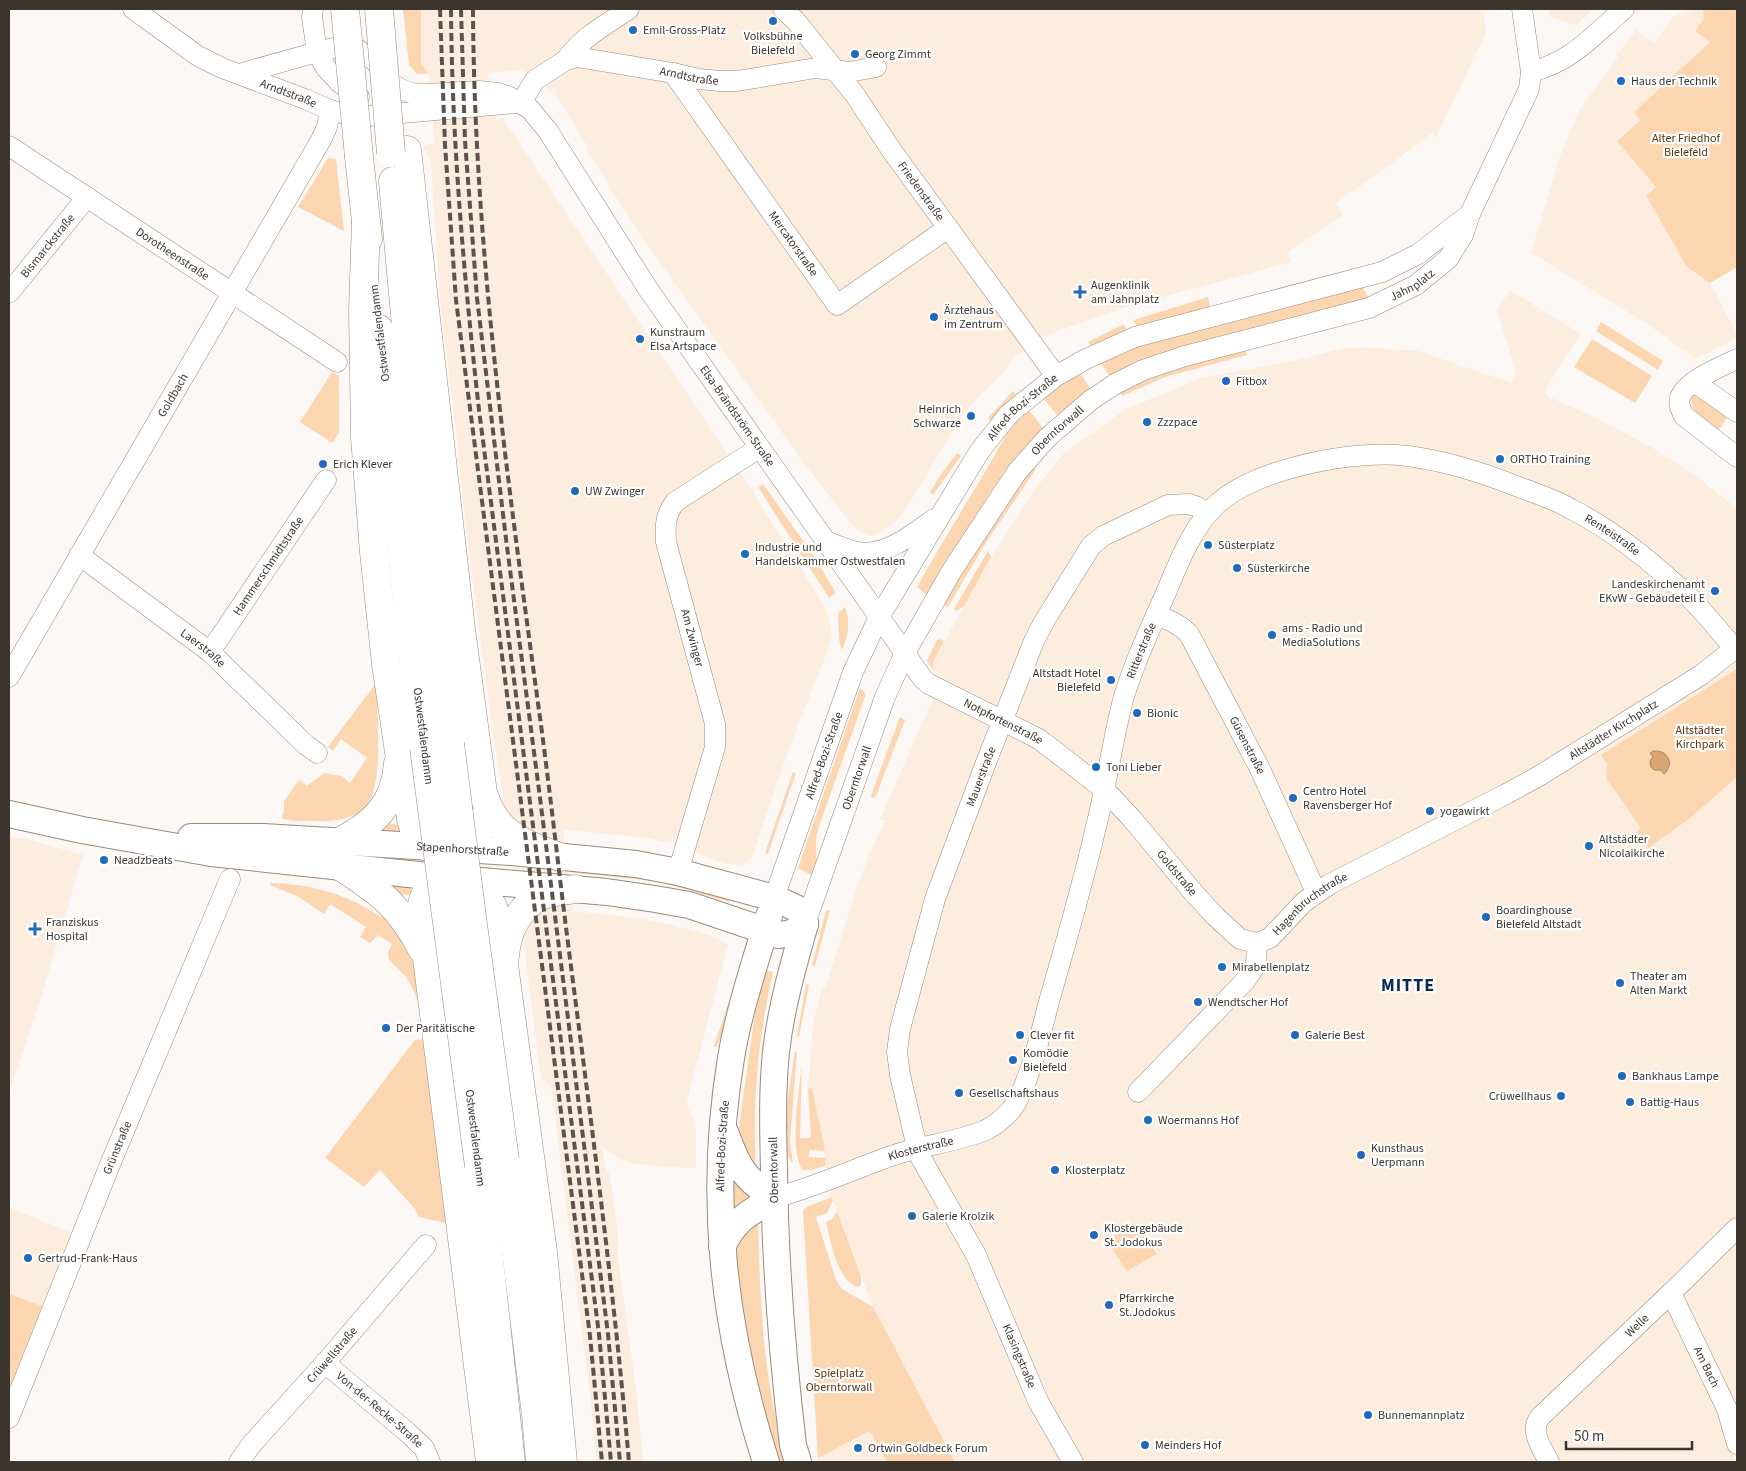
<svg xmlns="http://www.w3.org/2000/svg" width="1746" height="1471" font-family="'Source Sans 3',sans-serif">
  <rect width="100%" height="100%" fill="#fcf8f5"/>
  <g fill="#fceddf">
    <polygon points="421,9 1483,9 1486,33 1436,137 1433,132 1389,166 1336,203 1343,215 1288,252 1291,262 1123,308 1044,336 1014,357 1003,373 977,398 960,419 904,512 896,521 882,532 869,536 859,531 853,526 807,467 663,267 631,221 587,150 589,149 555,93 535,77 520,70 487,73 494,93 496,121 501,118 504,120 751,489 822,602 827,611 832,635 823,663 792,740 752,857 748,861 740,865 727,864 710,859 679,845 647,838 563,829 574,911 637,918 672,925 709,935 728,944 687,1101 696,1130 696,1168 665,1167 630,1163 620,1159 602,1147 605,1164 606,1170 609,1173 613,1195 619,1248 617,1250 637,1398 643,1462 597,1462 590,1395 551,1086 541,1079 514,866 491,719 467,538 456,430 440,301 431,161 424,149 424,145 435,144 428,74 421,63"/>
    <polygon points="1549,9 1593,9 1576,25 1550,17"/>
    <polygon points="1697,9 1703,9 1704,19 1710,42 1634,112 1641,120 1656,187 1646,197 1687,266 1710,283 1737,334 1737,338 1695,359 1649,325 1531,253 1560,156 1580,109 1618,58 1616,56 1636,30 1654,43 1674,16"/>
    <polygon points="1510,290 1581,334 1548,384 1545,395 1598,419 1651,447 1694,474 1737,509 1737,1453 1734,1455 1734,1462 955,1462 890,1342 873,1307 861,1276 832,1197 812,1089 808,1089 813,1023 821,991 826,985 857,888 871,849 885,821 880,819 943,676 934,671 933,662 991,557 1035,489 1064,453 1126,409 1202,378 1298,360 1343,348 1362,348 1362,347 1418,351 1512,383 1516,372 1497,310"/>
    <polygon points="9,836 34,841 83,855 39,1004 9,1093"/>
    <polygon points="9,1207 71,1233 9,1390"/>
    <polygon points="871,1431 887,1462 819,1462 818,1458"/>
  </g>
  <g fill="#fcd6b1" fill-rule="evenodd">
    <polygon points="403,9 421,9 421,63 428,74 417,74 409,65"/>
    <polygon points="1703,9 1737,9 1737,267 1710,283 1687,267 1646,196 1656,187 1617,141 1641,120 1634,112 1710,42 1695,31 1704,19"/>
    <polygon points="328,158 336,159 344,231 298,207"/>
    <polygon points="1363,287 1369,299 1110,377 1100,362 1128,349"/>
    <polygon points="1208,297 1210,307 1137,328 1134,320"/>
    <polygon points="1601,322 1663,361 1658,370 1596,331"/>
    <polygon points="1124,324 1127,331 1091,347 1088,342"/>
    <polygon points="1592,339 1652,376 1635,403 1574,367"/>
    <polygon points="1245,349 1247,355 1165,377 1122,396 1120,392 1163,372"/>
    <polygon points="332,372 339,376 339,433 332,443 300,422"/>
    <polygon points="1080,373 1091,389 1057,415 1043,398"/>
    <polygon points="1013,391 1017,396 990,421 988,418"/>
    <path d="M1698,393l31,22 -14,20c-10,-11 -27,-23 -23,-40z"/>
    <path d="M1028,409l15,19c-13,14 -27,28 -38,44 -29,39 -52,83 -77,124l-11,-9c22,-39 45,-77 68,-115 14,-23 23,-45 43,-63z"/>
    <polygon points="957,453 961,456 933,495 930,492 942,473"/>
    <polygon points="1032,467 1036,469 987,541 948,607 943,606 964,570"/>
    <polygon points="763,484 813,555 836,593 829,598 758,487"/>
    <polygon points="988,551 991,557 964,606 957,611 954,609"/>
    <path d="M845,607c6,14 3,29 -3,43l-3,-10 -1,-24 1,-4z"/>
    <polygon points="939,639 944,641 933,662 934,671 927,661 937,640"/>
    <path d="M1737,669v108l-48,42 -42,30 1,-7 -4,-6 -8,-1 -1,-2 6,-5 -35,-50 1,-14 -6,-9zM1654,751c10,-1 17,6 15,17l-11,2 -7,-3 -1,-4 3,-5z"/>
    <path d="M376,683c1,27 8,101 -9,122 -11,13 -29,16 -45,16 -13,0 -27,1 -39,-2l-1,-3 2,-4v-11l15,-21 8,6 17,-13 18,3 8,7 17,-25 -26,-19 -8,12 -5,-4z"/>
    <polygon points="860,688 866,694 818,829 816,839 817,878 798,868"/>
    <polygon points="900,717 905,720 876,796 872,798 871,795"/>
    <polygon points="793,772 796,773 768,854 765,853"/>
    <polygon points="383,822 403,826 403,832 376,829"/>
    <polygon points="569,866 626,871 731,894 729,902 678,887 653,881 569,872"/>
    <path d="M271,883c40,1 78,11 111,35l7,-4 21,31 6,22 4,41 -5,-14 -8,-16 -18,-18 -1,-7 4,-9 -14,-9 -8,8 -10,-6 6,-10 -36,-23 -6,10 -25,-17 -29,-12z"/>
    <polygon points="384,884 410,887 412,895 393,894"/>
    <polygon points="830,910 815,966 812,965 826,911"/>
    <polygon points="740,969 736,997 717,1047 714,1046"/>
    <path d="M763,970l10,2c-15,66 -21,132 -17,199l-17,-25v-20l20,-140z"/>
    <polygon points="806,984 809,985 799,1037 797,1036"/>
    <polygon points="424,1039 446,1223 419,1217 415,1209 380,1170 364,1187 325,1158 415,1040"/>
    <path d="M795,1051l2,1 -7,90 3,21c-16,-13 -1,-90 2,-112z"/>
    <path d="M802,1065l-2,73h11l-3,-49 4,-1 13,63 -16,-1v7l16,1 1,7 -14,5h-9c-14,-17 -4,-82 -1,-105z"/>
    <polygon points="731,1170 755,1194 730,1218"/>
    <polygon points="832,1197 833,1200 827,1213 816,1217 836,1280 842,1289 873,1307 955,1462 887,1462 870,1431 818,1458 803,1211 806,1207"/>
    <path d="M837,1211l24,65v9l-4,2c-21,-9 -26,-45 -31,-65l6,-3z"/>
    <path d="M758,1220c2,81 5,164 29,242h-11l-30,-111 -11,-103 8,-21z"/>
    <polygon points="1135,1224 1157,1254 1127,1271 1106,1240"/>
    <polygon points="9,1294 42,1306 9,1390"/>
  </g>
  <path fill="#d9a672" stroke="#aa845e" d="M1654,751c14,-1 21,13 10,23l-3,-4h-7l-3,-3 -1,-6 3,-4 -3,-4z"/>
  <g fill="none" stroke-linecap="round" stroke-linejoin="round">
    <g stroke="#9a8a7a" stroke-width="21">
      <g id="minor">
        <path id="s1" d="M133,9l65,47 24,12 83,31 25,11 27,7 159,-14"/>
        <polyline points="313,9 312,17 317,52 326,68 339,82 359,97"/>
        <path id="s2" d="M783,9l12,11 60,75 37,56 164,225"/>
        <path d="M566,60c16,-23 41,-36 63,-51"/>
        <path d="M1531,72c43,-12 60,-35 93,-63"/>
        <path id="s3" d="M673,73l164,232 111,-77"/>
        <path id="s4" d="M239,74l78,-22 29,-7 8,2 21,14 14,21 12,7 11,4 15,1 52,-3 19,2 10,3 22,13 18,22 100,158 275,390 6,5 110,55 66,51 28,30 60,72 22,24 25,23 17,4 13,-5 34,-36 26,-18 176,-90 33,-18 162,-101 36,-28"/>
        <path id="s5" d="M521,103l14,-23 31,-20 11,-3 96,16 26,6 21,2h17l79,-13 33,4 27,-5"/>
        <path id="s6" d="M9,146l328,216"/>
        <path id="s7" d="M9,293l78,-96"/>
        <path d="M1737,359c-15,7 -52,22 -57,39 -2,6 1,12 4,18l53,41"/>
        <polyline points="1694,382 1737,412"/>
        <path d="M825,541c11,4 22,9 33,11 27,5 55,-18 76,-33"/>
        <path id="s8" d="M79,555l131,97 96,93 11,8"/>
        <path id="s9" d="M1156,615c12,5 24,9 33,19l71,135 56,123"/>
        <path id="s10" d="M210,652l116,-172"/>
        <path id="s11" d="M9,677l312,-537 6,-13 3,-17"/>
        <path d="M678,872l37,-125v-23l-49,-182c-1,-16 -1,-27 9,-40l84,-54"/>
        <path id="s12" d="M774,898l79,-226 26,-55 100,-165 30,-38 47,-38 30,-17 49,-22 247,-65 36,-18 52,-40"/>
        <path id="s13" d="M805,924l80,-227 20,-44 46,-81 46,-70 20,-30 30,-34 44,-38 24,-16 28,-14 42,-14 184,-48 47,-23 32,-26 15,-24 7,-21 59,-125 2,-17 -9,-63"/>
        <polyline points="1138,1092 1245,981 1256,965 1257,943"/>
        <path id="s14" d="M774,1198c41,-11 80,-29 120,-43 28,-9 60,-13 87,-23 11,-4 22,-13 30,-22 18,-22 31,-83 39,-112 16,-56 32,-111 45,-167 11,-43 17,-88 28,-131 10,-36 30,-77 45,-112 12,-29 25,-61 48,-83 39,-37 140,-56 192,-49 37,5 73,16 108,30 18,7 38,13 55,23 45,23 84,55 119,89 16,16 30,34 45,51"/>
        <path id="s15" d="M1671,1293l56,116 10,35"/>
        <path id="s16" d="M325,1363l82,69 17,16 6,14"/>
        <path id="s17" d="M9,1418l102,-256 119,-283"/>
        <path id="s18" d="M239,1462l12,-17 74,-82 101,-118"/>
        <path id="s19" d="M1073,1462l-35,-61 -62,-146 -55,-97 -7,-23 -14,-60 -3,-23 3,-23 35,-130 50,-134 49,-124 11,-21 46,-74 12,-10 65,-31 21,-1 9,3 9,7"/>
        <path id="s20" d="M1549,1462c-7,-14 -20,-31 -9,-45l131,-124 66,-65"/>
      </g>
    </g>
    <g stroke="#9a8a7a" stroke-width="28">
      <g id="major">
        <path d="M9,814l73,16 129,23 226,24 170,15 48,7 34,6 89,30c12,-1 19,-3 27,-11"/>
        <path id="s21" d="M191,837h72l136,8 113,7 124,12 42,8 96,26 22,10 7,8 2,8"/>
        <path d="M725,1132c13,35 18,46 49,66"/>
        <path d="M722,1247c13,-28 27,-34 52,-49"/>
        <path id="s22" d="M766,1462c-43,-134 -58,-264 -35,-404 8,-48 24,-95 38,-142"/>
        <path d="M798,1462l-5,-17c-11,-93 -18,-182 -19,-275 -1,-40 -2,-79 2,-118 5,-44 17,-86 29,-128"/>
      </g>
    </g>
    <g stroke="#9a8a7a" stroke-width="29">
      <g id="highway">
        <path d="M407,150l54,479 22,164c14,43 38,49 77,64"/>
        <polyline points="359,157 368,239"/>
        <path d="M393,181c16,188 35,376 57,563"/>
        <polyline points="366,222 363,310 365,437 374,552 386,664 399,752 404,773 411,819 416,836 428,847"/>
        <polyline points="379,329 411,640 424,748"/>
        <path d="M341,841c34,-18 54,-37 57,-78"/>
        <polyline points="468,850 480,831 488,810"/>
        <path d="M340,866c40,26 60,40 82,83"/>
        <path d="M437,877c-10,10 -14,20 -16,33l69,552"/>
        <polyline points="474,881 481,888 493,907 498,940 504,965 543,1252 563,1462"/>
        <path d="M505,956c2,-20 7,-35 21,-49 4,-3 7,-8 12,-10 11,-5 25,-6 38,-8"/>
        <polyline points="505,1160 536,1415 540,1462"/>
        <polyline points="479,1166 511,1462"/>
      </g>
    </g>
    <use href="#minor" stroke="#fff" stroke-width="20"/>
    <use href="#major" stroke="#fff" stroke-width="26"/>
    <use href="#highway" stroke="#fff" stroke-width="28"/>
    <g stroke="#5b544e" stroke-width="4" stroke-dasharray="8 4" stroke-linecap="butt">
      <polyline points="440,9 445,145 456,300 590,1336 602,1462"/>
      <path d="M451,9c1,135 13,267 28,401l120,924 12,128"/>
      <polyline points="461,9 465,141 477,298 506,539 539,790 608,1334 620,1462"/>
      <path d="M473,9c1,230 33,459 64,687 12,85 21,170 32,255 22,170 45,340 60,511"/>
    </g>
    <g stroke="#9a8a7a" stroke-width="29" stroke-linecap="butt">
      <g id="highway-bridge">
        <polyline points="345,9 359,157"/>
        <polyline points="379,9 391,153"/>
        <polyline points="450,744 474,932 505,1160"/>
        <polyline points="424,748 479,1166"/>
      </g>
    </g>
    <use href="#highway-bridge" stroke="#fff" stroke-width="28"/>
  </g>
  <g fill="#216aba" stroke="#fff" stroke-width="2">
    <circle cx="773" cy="21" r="5"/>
    <circle cx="633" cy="30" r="5"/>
    <circle cx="855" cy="54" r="5"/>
    <circle cx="1621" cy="81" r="5"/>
    <path d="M1077.5 284.5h5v5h5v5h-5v5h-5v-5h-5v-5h5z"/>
    <circle cx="934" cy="317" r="5"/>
    <circle cx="640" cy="339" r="5"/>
    <circle cx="1226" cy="381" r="5"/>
    <circle cx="971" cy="416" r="5"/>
    <circle cx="1147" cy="422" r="5"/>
    <circle cx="1500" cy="459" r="5"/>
    <circle cx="323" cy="464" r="5"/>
    <circle cx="575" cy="491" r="5"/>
    <circle cx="1208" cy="545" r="5"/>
    <circle cx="745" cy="554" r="5"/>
    <circle cx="1237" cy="568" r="5"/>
    <circle cx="1715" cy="591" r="5"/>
    <circle cx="1272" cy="635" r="5"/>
    <circle cx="1111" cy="680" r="5"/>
    <circle cx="1137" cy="713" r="5"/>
    <circle cx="1096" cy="767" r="5"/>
    <circle cx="1293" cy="798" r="5"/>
    <circle cx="1430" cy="811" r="5"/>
    <circle cx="1589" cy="846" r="5"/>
    <circle cx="104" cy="860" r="5"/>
    <circle cx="1486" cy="917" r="5"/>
    <path d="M32.5 921.5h5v5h5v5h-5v5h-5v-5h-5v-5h5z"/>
    <circle cx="1222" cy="967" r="5"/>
    <circle cx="1620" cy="983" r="5"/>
    <circle cx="1198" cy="1002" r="5"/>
    <circle cx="386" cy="1028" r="5"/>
    <circle cx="1020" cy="1035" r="5"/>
    <circle cx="1295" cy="1035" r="5"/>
    <circle cx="1013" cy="1060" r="5"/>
    <circle cx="1622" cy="1076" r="5"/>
    <circle cx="959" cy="1093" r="5"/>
    <circle cx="1561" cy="1096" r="5"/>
    <circle cx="1630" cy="1102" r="5"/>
    <circle cx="1148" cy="1120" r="5"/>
    <circle cx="1361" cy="1155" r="5"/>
    <circle cx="1055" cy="1170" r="5"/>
    <circle cx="912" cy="1216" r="5"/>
    <circle cx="1094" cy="1235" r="5"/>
    <circle cx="28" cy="1258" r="5"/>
    <circle cx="1109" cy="1305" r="5"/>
    <circle cx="1368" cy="1415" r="5"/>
    <circle cx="1145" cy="1445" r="5"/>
    <circle cx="858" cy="1448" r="5"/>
  </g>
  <g text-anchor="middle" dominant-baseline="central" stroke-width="4.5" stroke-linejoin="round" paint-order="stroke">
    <g font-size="12" fill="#3c352e" stroke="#fff" text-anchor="start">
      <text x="643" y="30">Emil-Gross-Platz</text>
      <text x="773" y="36" text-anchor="middle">Volksbühne<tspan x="773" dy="14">Bielefeld</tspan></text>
      <text x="865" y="54">Georg Zimmt</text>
      <text x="1631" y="81">Haus der Technik</text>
      <text x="1091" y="285">Augenklinik<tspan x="1091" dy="14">am Jahnplatz</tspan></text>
      <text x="944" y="310">Ärztehaus<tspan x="944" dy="14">im Zentrum</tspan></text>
      <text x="650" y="332">Kunstraum<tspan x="650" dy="14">Elsa Artspace</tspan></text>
      <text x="1236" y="381">Fitbox</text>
      <text x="961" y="409" text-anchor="end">Heinrich<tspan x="961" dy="14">Schwarze</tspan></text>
      <text x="1157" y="422">Zzzpace</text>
      <text x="1510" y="459">ORTHO Training</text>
      <text x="333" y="464">Erich Klever</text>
      <text x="585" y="491">UW Zwinger</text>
      <text x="1218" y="545">Süsterplatz</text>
      <text x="755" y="547">Industrie und<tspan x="755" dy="14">Handelskammer Ostwestfalen</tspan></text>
      <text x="1247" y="568">Süsterkirche</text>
      <text x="1705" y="584" text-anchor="end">Landeskirchenamt<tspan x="1705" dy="14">EKvW - Gebäudeteil E</tspan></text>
      <text x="1282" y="628">ams - Radio und<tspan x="1282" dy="14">MediaSolutions</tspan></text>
      <text x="1101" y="673" text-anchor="end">Altstadt Hotel<tspan x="1101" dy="14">Bielefeld</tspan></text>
      <text x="1147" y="713">Bionic</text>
      <text x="1106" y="767">Toni Lieber</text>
      <text x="1303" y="791">Centro Hotel<tspan x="1303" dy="14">Ravensberger Hof</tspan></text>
      <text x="1440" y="811">yogawirkt</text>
      <text x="1599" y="839">Altstädter<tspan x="1599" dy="14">Nicolaikirche</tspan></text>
      <text x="114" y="860">Neadzbeats</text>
      <text x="1496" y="910">Boardinghouse<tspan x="1496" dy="14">Bielefeld Altstadt</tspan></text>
      <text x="46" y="922">Franziskus<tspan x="46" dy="14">Hospital</tspan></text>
      <text x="1232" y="967">Mirabellenplatz</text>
      <text x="1630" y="976">Theater am<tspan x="1630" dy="14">Alten Markt</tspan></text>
      <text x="1208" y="1002">Wendtscher Hof</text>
      <text x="396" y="1028">Der Paritätische</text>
      <text x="1030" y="1035">Clever fit</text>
      <text x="1305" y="1035">Galerie Best</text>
      <text x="1023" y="1053">Komödie<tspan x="1023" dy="14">Bielefeld</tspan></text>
      <text x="1632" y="1076">Bankhaus Lampe</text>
      <text x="969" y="1093">Gesellschaftshaus</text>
      <text x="1551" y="1096" text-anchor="end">Crüwellhaus</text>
      <text x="1640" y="1102">Battig-Haus</text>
      <text x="1158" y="1120">Woermanns Hof</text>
      <text x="1371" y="1148">Kunsthaus<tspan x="1371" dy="14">Uerpmann</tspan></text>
      <text x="1065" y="1170">Klosterplatz</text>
      <text x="922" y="1216">Galerie Krolzik</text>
      <text x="1104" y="1228">Klostergebäude<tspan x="1104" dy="14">St. Jodokus</tspan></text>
      <text x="38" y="1258">Gertrud-Frank-Haus</text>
      <text x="1119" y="1298">Pfarrkirche<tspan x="1119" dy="14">St.Jodokus</tspan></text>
      <text x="1378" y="1415">Bunnemannplatz</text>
      <text x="1155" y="1445">Meinders Hof</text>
      <text x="868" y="1448">Ortwin Goldbeck Forum</text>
    </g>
    <g font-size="12" fill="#3c352e" stroke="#fff">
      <text stroke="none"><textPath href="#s5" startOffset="189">Arndtstraße</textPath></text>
      <text stroke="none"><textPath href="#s1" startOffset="178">Arndtstraße</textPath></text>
      <text stroke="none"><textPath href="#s2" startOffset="229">Friedenstraße</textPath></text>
      <text stroke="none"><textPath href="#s3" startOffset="209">Mercatorstraße</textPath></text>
      <text stroke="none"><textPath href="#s7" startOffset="61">Bismarckstraße</textPath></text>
      <text stroke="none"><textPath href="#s6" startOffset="196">Dorotheenstraße</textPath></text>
      <text stroke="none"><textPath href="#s13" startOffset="949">Jahnplatz</textPath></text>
      <text transform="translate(380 333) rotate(-97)">Ostwestfalendamm</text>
      <text stroke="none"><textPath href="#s11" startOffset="326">Goldbach</textPath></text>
      <text stroke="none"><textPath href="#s12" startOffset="556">Alfred-Bozi-Straße</textPath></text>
      <text stroke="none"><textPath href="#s4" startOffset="688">Elsa-Brändström-Straße</textPath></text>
      <text stroke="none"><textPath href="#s13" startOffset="560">Oberntorwall</textPath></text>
      <text stroke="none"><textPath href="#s14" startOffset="1322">Renteistraße</textPath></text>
      <text stroke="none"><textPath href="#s10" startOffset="104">Hammerschmidtstraße</textPath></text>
      <text transform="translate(692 638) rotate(75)">Am Zwinger</text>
      <text stroke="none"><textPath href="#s8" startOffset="155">Laerstraße</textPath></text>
      <text stroke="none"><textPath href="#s14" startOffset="734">Ritterstraße</textPath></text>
      <text stroke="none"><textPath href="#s4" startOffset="1101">Notpfortenstraße</textPath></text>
      <text stroke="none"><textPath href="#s4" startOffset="1861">Altstädter Kirchplatz</textPath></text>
      <text transform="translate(423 736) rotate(83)">Ostwestfalendamm</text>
      <text stroke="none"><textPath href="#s9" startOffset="164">Güsenstraße</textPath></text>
      <text stroke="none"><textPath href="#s12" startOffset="151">Alfred-Bozi-Straße</textPath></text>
      <text stroke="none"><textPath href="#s19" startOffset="738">Mauerstraße</textPath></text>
      <text stroke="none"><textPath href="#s13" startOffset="155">Oberntorwall</textPath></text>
      <text stroke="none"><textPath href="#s21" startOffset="272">Stapenhorststraße</textPath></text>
      <text stroke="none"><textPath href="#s4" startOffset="1334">Goldstraße</textPath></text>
      <text stroke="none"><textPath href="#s4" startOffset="1510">Hagenbruchstraße</textPath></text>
      <text transform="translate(475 1138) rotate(83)">Ostwestfalendamm</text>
      <text stroke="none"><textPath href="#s22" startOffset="321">Alfred-Bozi-Straße</textPath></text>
      <text stroke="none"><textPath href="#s17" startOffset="291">Grünstraße</textPath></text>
      <text stroke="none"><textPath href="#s14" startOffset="155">Klosterstraße</textPath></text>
      <text transform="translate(774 1170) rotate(-91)">Oberntorwall</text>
      <text stroke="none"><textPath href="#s20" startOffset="182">Welle</textPath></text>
      <text stroke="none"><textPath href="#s18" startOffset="142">Crüwellstraße</textPath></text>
      <text transform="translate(1019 1356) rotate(67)">Klasingstraße</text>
      <text stroke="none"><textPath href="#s15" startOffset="82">Am Bach</textPath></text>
      <text stroke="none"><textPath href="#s16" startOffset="72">Von-der-Recke-Straße</textPath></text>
    </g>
    <g font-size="12" fill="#563309" stroke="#fff">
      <text x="1686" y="138">Alter Friedhof<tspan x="1686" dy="14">Bielefeld</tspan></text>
      <text x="1700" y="730">Altstädter<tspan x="1700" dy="14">Kirchpark</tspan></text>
      <text x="839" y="1373">Spielplatz<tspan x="839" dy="14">Oberntorwall</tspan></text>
    </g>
    <g font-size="18" font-weight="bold" letter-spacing="1" fill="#072a50" stroke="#fff">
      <text x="1408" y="985">MITTE</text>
    </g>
  </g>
  <rect width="1746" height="1471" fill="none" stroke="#3c352e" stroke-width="20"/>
  <path d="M1566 1441v8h126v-8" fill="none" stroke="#3c352e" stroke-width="2.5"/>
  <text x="1574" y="1441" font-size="15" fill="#3c352e" stroke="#ffffff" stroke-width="4" paint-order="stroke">50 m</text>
</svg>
